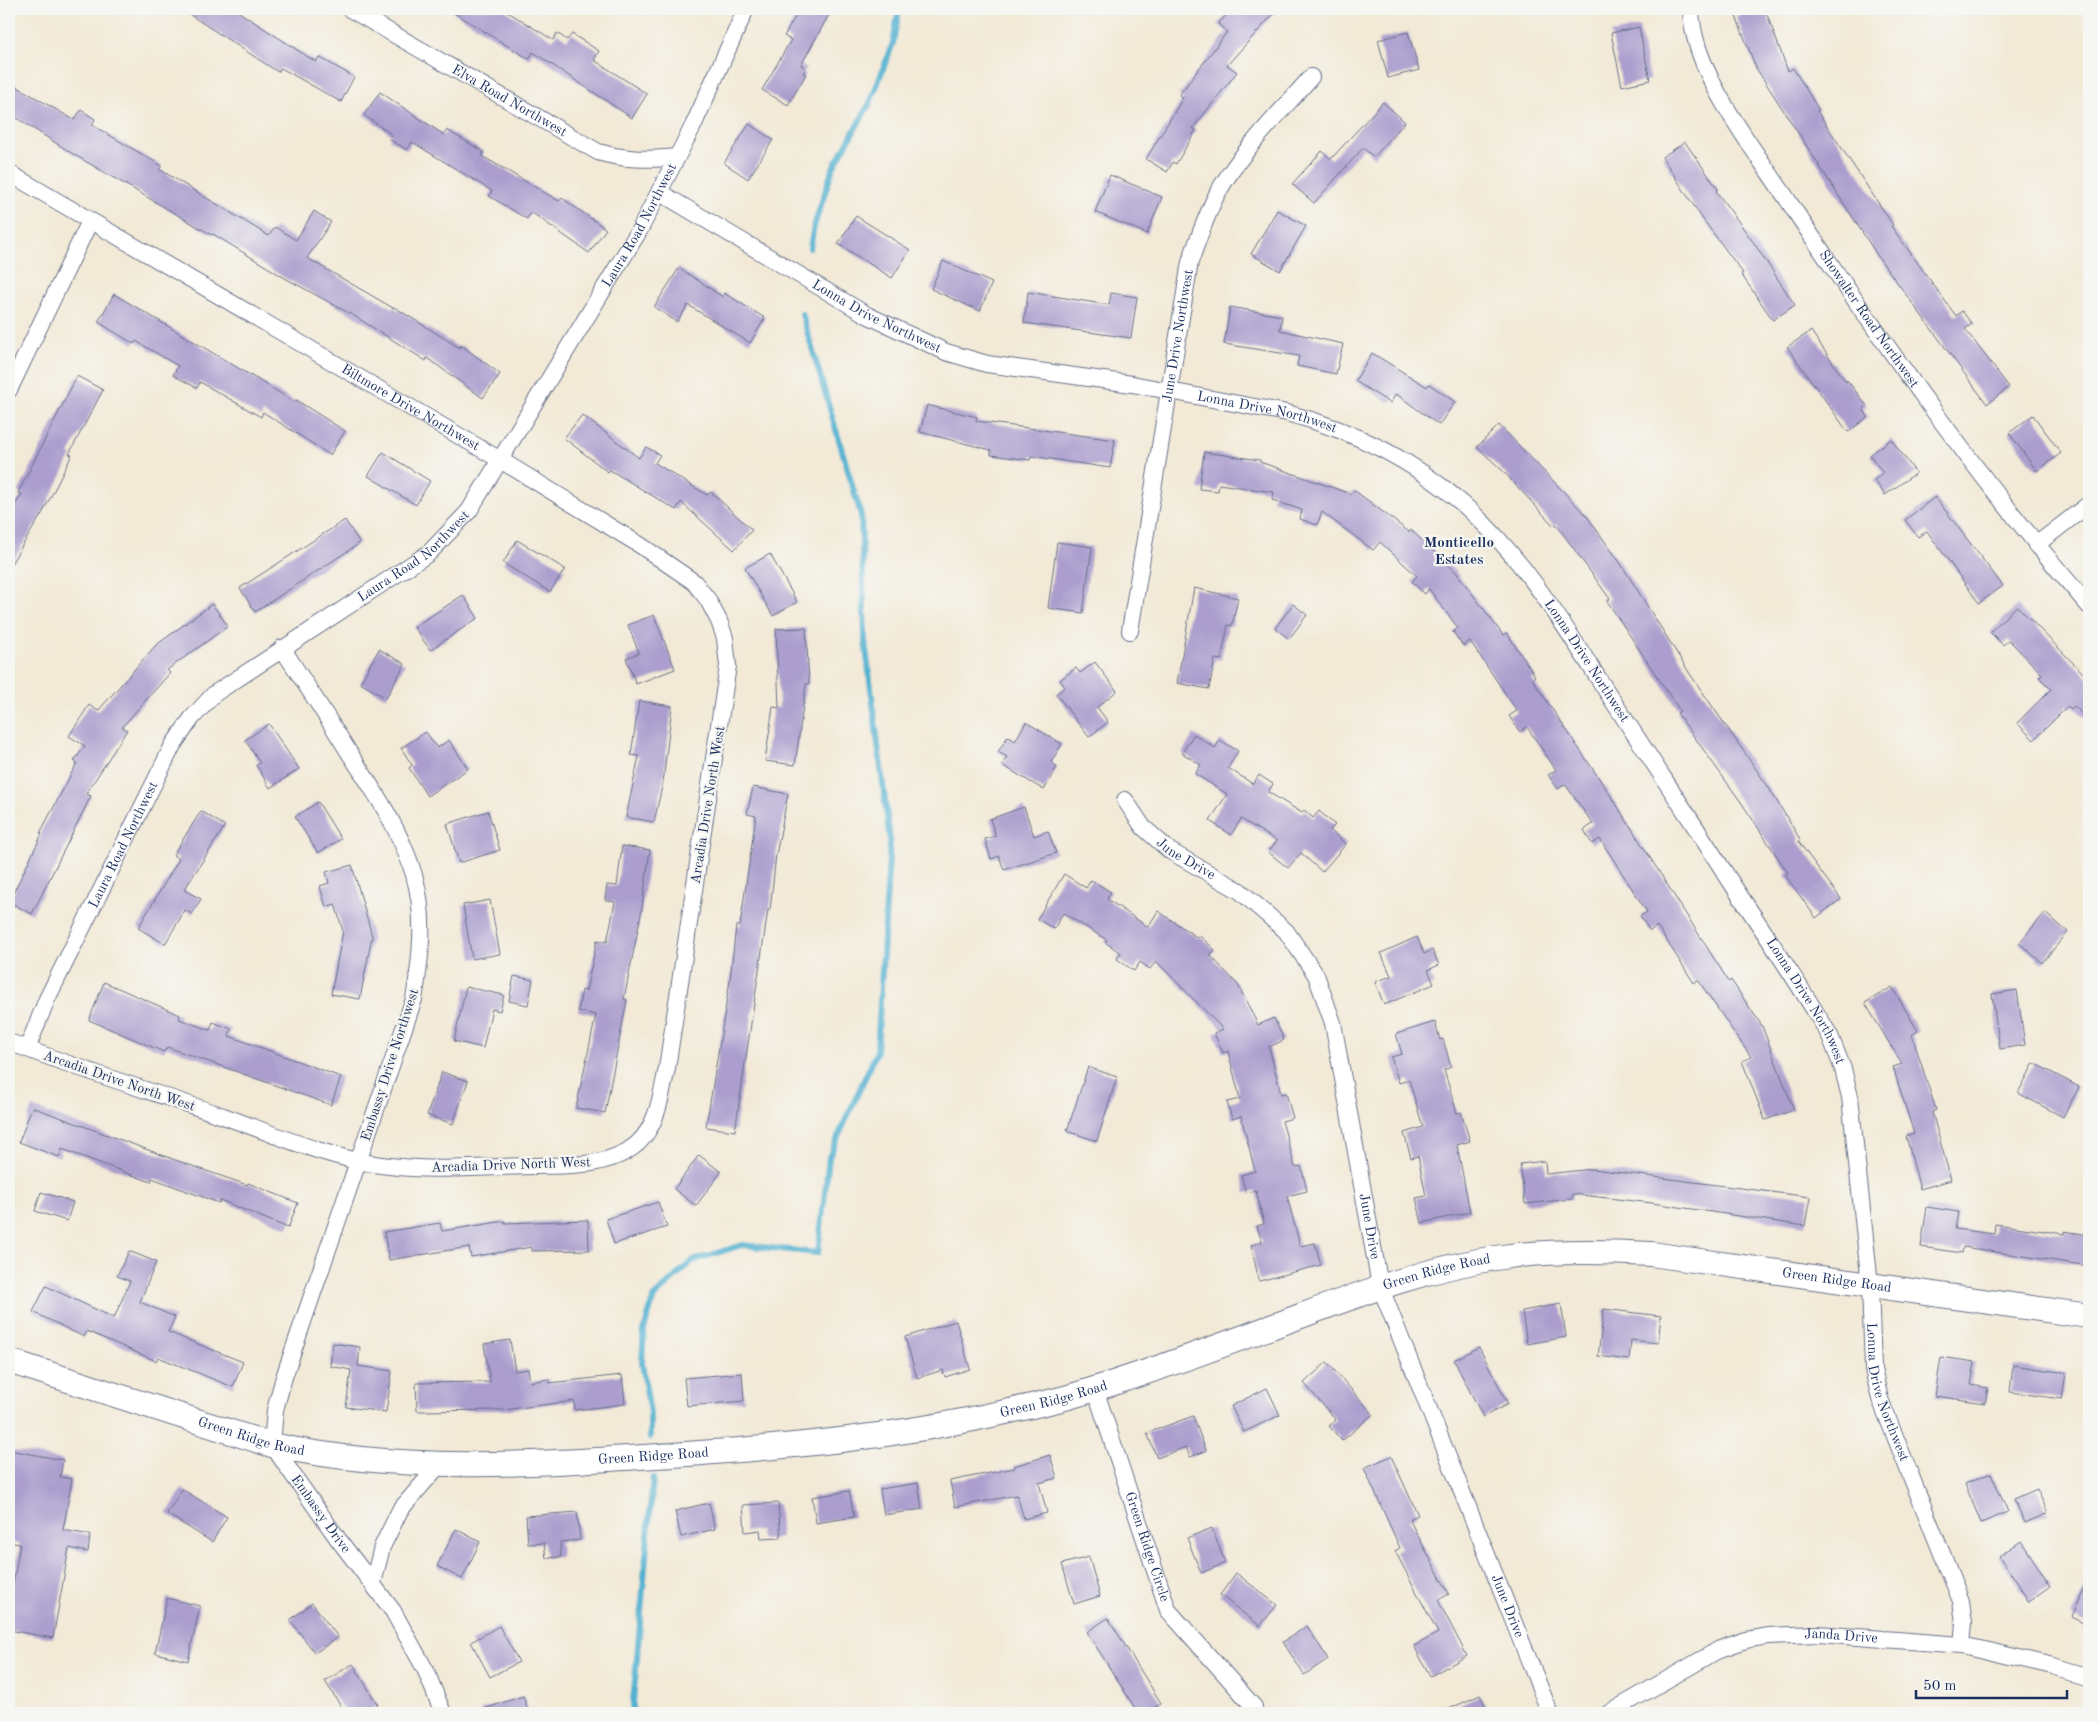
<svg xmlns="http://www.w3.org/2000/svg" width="2098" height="1722" font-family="'Old Standard TT',serif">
  <rect width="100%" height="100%" fill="#f6f6f2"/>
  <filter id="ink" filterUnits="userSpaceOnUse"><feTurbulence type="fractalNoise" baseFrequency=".02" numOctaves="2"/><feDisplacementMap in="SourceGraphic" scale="10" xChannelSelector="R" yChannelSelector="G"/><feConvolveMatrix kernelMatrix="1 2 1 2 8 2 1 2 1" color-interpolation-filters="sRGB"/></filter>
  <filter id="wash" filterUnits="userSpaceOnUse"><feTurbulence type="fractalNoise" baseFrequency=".0096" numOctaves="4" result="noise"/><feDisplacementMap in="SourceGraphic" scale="20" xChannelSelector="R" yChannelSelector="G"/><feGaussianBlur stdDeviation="1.12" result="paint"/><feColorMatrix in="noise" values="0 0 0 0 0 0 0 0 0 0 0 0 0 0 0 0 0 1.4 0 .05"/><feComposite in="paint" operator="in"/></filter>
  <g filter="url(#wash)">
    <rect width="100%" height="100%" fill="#f2e9d6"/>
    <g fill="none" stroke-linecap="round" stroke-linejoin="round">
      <g stroke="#51b0d0" stroke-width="6">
        <polyline points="810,248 814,226 833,168 870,103 893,43 899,9"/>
        <polyline points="650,1437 650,1413 642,1363 644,1330 654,1297 692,1261 742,1245 818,1253 829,1157 877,1051 890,841 865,640 861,515 802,314"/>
        <polyline points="632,1713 653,1478"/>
      </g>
    </g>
    <g id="blocks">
      <g fill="#ab9ece">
        <polygon points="181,9 234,9 316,62 319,57 354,77 341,102 281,68 278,72"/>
        <polygon points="448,9 503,9 553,40 557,33 567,40 572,34 599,51 594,60 647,94 632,118 533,52 529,59"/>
        <polygon points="800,9 832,9 801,65 806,68 803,73 806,74 788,105 762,90 791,40 784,36"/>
        <polygon points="1232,9 1278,9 1227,65 1237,72 1193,128 1196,130 1176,164 1173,162 1167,172 1146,159 1183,98 1179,95 1227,32 1218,24"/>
        <polygon points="1755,9 1765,9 1788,71 1793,68 1819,110 1817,111 1893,225 1891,226 1956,316 1962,311 1972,324 1965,329 2009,387 1987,404 1879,258 1756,68 1736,16"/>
        <polygon points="1639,27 1650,80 1622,86 1611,33"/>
        <polygon points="1408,32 1419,70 1388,78 1378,40"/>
        <polygon points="9,82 74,120 81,110 95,119 92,125 162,166 159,169 269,236 275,227 296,240 314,211 331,222 307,258 393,308 394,307 460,348 461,345 500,374 483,398 427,358 426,361 356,317 285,278 213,234 212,235 73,154 9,113"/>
        <polygon points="380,92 444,135 447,130 484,152 482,156 559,201 562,198 606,229 589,253 531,212 527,219 489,196 492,191 412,142 407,150 389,139 392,135 364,115"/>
        <polygon points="1383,102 1405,122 1374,157 1363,148 1314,203 1292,184 1322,151 1331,159"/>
        <polygon points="749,124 773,140 748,179 724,163"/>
        <polygon points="1685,142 1718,189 1716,191 1754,243 1795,305 1773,320 1741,274 1743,273 1702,218 1662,157"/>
        <polygon points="1110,175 1162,197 1147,234 1095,212"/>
        <polygon points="1277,210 1306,226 1280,271 1251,254"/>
        <polygon points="856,216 910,250 892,278 838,244"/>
        <polygon points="943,261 992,283 980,311 931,289"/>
        <polygon points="679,268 723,297 724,293 765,318 750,343 688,305 677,322 654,307"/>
        <polygon points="1028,292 1109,305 1111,293 1137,297 1131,338 1024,323"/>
        <polygon points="114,294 295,402 296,400 345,431 330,455 263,412 261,417 200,382 197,388 173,375 178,366 136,341 134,344 98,322"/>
        <polygon points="1230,307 1282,316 1280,330 1343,344 1336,374 1297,366 1299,356 1224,344"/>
        <polygon points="1811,331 1846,382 1847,380 1867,406 1863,409 1868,417 1848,432 1787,347"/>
        <polygon points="1372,353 1427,387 1429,384 1455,402 1439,425 1396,394 1390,403 1355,381"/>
        <polygon points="77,376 103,390 69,454 72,455 43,512 9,567 9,515 22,494 18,493"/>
        <polygon points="927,405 977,417 976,421 1115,440 1110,468 1031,456 1030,460 991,455 991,450 920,432"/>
        <polygon points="582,415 639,458 646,447 660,455 655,463 707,495 711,492 752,530 734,550 681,502 676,510 610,470 608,472 564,438"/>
        <polygon points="2033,415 2061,453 2037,471 2009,433"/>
        <polygon points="1499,425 1586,515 1621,564 1690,674 1767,785 1800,839 1798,841 1841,899 1816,918 1785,875 1788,873 1741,802 1677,713 1680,711 1607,601 1610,599 1556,524 1554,526 1502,470 1477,447"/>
        <polygon points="1891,439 1916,473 1885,495 1874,480 1883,473 1870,455"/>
        <polygon points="383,452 430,481 416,505 368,476"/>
        <polygon points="1204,452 1260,460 1260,462 1351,494 1354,490 1409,532 1411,530 1456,572 1503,635 1507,633 1535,676 1532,679 1611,796 1729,982 1731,980 1762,1026 1794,1110 1765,1120 1742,1061 1751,1057 1698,980 1694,983 1657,926 1650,931 1640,916 1647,912 1600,839 1592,844 1584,830 1593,824 1565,784 1558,789 1548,775 1556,770 1527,727 1520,732 1509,716 1517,711 1470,641 1463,646 1453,632 1458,628 1429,589 1425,594 1412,582 1417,576 1380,542 1373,550 1322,512 1317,525 1300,519 1302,510 1272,500 1274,492 1219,484 1218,491 1199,489"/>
        <polygon points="1935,497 2003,586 1979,603 1927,531 1918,537 1905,520"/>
        <polygon points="345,520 360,543 255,612 240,588"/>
        <polygon points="517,540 565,569 550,592 503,563"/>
        <polygon points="1057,542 1092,547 1083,613 1048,608"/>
        <polygon points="770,554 797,602 773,616 745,568"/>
        <polygon points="1194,588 1238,598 1232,626 1228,625 1221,660 1215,659 1209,689 1177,683"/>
        <polygon points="463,595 478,618 430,650 414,627"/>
        <polygon points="212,604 228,626 167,670 170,673 122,727 127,730 86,794 91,796 32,914 9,902 42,834 40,833 77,763 74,761 85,746 69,736 89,705 98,711 155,646"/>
        <polygon points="1293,604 1307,615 1289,639 1275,628"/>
        <polygon points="2017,606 2089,679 2089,721 2074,706 2071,709 2068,706 2034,740 2017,723 2051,689 2039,677 2042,674 2009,640 2003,645 1990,632"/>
        <polygon points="654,615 675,669 636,684 626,658 639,653 628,625"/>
        <polygon points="806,628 809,684 806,684 795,765 765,761 773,707 779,708 776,629"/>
        <polygon points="379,649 405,664 386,698 360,683"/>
        <polygon points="1095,662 1117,691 1097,707 1108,722 1089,737 1056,694 1065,687 1060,680 1076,668 1080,673"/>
        <polygon points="639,701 672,706 663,782 654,822 626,817 639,756 631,755"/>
        <polygon points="1026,722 1062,744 1051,762 1057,767 1044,790 1002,765 1007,757 998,752 1008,736 1015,741"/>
        <polygon points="269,724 299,769 270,788 256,765 260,763 245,740"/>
        <polygon points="426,732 437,748 449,740 468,769 427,796 409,768 412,765 401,748"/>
        <polygon points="1194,734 1215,748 1220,740 1238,751 1228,768 1253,784 1259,775 1273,784 1268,792 1302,813 1304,810 1313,818 1319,811 1335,825 1330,830 1346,844 1322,872 1301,853 1288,868 1268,852 1277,841 1241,819 1231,835 1210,821 1227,794 1195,774 1201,765 1182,753"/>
        <polygon points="753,787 788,794 776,855 770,910 768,910 735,1131 706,1127 730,980 736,926 740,926 756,816 747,814"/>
        <polygon points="318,802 341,839 318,853 295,817"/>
        <polygon points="1024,807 1034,836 1048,831 1056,853 1004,870 999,856 991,859 985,839 996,836 990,819"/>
        <polygon points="201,811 225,826 184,890 201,899 192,914 185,910 165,944 138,928 179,859 173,855"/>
        <polygon points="488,811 500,850 459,863 447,824"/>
        <polygon points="622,846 650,850 641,914 624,999 627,1000 605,1113 576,1108 596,1015 578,1011 582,990 586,991 597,940 607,942 615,902 605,900 607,885 617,886"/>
        <polygon points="352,865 372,936 360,999 331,994 343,931 335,904 326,907 320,886 329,883 326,872"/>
        <polygon points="1064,874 1086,888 1091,880 1111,892 1107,899 1148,927 1158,911 1198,938 1200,936 1215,950 1210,955 1238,985 1258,1025 1274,1018 1284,1040 1269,1047 1281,1094 1286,1093 1293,1118 1282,1121 1295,1167 1301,1166 1307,1191 1287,1196 1300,1246 1315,1243 1321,1265 1259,1281 1251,1245 1262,1242 1257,1226 1264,1224 1256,1191 1246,1193 1241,1175 1255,1171 1241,1116 1232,1119 1227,1102 1240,1099 1228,1051 1223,1053 1214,1033 1223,1029 1156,961 1150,969 1140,962 1134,971 1117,959 1121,953 1105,942 1107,940 1063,913 1054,929 1037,919"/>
        <polygon points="490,900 500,954 472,959 463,905"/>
        <polygon points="2045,913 2068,932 2042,963 2019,943"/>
        <polygon points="1417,937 1424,954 1432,950 1439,965 1428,970 1434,984 1384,1005 1375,982 1391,976 1381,953"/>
        <polygon points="514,976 533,980 528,1005 509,1001"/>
        <polygon points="104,982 180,1015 179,1019 210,1030 213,1022 231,1029 229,1036 341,1077 331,1105 167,1047 164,1052 89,1020"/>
        <polygon points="466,987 504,995 500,1011 492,1009 483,1048 454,1041"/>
        <polygon points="1892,987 1918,1031 1912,1035 1936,1110 1932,1112 1951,1180 1920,1189 1906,1136 1914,1134 1893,1067 1902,1064 1865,1003"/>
        <polygon points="2017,990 2025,1045 2000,1049 1992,994"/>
        <polygon points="1435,1022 1440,1040 1443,1039 1451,1067 1444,1070 1457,1113 1461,1112 1470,1141 1457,1145 1470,1212 1422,1223 1416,1198 1426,1196 1418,1156 1411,1158 1404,1133 1423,1127 1409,1080 1399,1083 1391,1057 1402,1054 1396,1034"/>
        <polygon points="2034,1063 2079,1087 2063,1117 2018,1093"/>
        <polygon points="1088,1067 1117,1077 1097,1141 1067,1131"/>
        <polygon points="442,1072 468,1081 453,1124 427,1115"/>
        <polygon points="32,1107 178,1161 247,1185 248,1183 298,1203 288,1228 220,1200 219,1203 152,1178 151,1182 62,1149 59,1157 19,1142"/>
        <polygon points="699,1155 721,1172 696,1206 674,1189"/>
        <polygon points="1545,1161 1546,1174 1593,1169 1810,1197 1805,1226 1652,1203 1572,1194 1572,1199 1525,1204 1520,1164"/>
        <polygon points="41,1192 73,1202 67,1221 35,1211"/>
        <polygon points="658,1202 667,1227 614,1244 606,1219"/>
        <polygon points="1927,1207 1958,1212 1955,1229 1994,1234 1995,1224 2064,1234 2064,1231 2089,1235 2089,1266 1963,1247 1962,1253 1921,1247"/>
        <polygon points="588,1220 589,1250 532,1251 532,1247 471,1257 469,1247 389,1260 384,1232 440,1223 442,1231 505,1221 505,1223"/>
        <polygon points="129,1251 156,1262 140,1302 175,1317 168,1332 243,1362 233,1387 158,1357 156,1361 87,1331 84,1337 33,1312 46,1286 114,1318 130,1281 117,1276"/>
        <polygon points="1561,1304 1566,1337 1527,1344 1522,1311"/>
        <polygon points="1604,1309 1661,1316 1658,1343 1631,1340 1629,1360 1598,1356"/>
        <polygon points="956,1321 970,1369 945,1377 943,1370 917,1378 905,1337"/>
        <polygon points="510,1340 515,1371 528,1369 530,1382 549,1379 549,1383 622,1375 625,1404 575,1410 574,1401 503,1410 417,1411 416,1383 490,1382 484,1344"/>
        <polygon points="333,1343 360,1347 358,1366 392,1371 386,1412 346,1407 351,1370 330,1366"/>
        <polygon points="1479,1347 1508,1404 1483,1417 1454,1360"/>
        <polygon points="1941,1357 1975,1362 1971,1385 1988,1388 1985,1403 1935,1396"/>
        <polygon points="1327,1362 1373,1414 1342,1441 1329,1426 1336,1420 1304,1383"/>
        <polygon points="2013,1365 2066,1373 2062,1399 2010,1392"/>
        <polygon points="742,1373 744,1401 687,1406 684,1378"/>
        <polygon points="1267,1388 1280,1415 1244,1432 1231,1406"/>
        <polygon points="1193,1416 1206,1451 1190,1457 1186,1447 1157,1458 1147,1433"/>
        <polygon points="9,1450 63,1460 60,1477 72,1479 63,1530 90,1535 88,1552 69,1548 53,1638 9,1630 9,1591 12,1591 20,1544 9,1542"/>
        <polygon points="1050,1455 1057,1478 1039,1483 1047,1513 1024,1519 1017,1495 955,1507 950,1481 1015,1468 1014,1466"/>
        <polygon points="1391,1456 1418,1515 1409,1519 1449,1594 1438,1600 1467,1656 1430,1676 1414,1646 1438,1633 1395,1551 1400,1548 1364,1468"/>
        <polygon points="1991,1473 2008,1512 1981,1523 1965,1484"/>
        <polygon points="918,1483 922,1509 884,1515 880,1489"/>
        <polygon points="182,1489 227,1517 212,1542 167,1514"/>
        <polygon points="2037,1489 2048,1513 2025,1523 2014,1499"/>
        <polygon points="849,1491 854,1517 816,1523 812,1497"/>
        <polygon points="709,1503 715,1529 681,1537 675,1511"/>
        <polygon points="778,1503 781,1538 761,1539 760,1530 745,1532 743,1505"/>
        <polygon points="577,1512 580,1540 560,1542 561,1557 546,1558 544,1543 528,1544 526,1516"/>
        <polygon points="1212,1528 1225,1563 1201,1573 1187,1538"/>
        <polygon points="456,1529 480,1542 462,1579 437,1566"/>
        <polygon points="2021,1541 2051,1586 2029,1602 1999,1556"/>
        <polygon points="1089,1557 1100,1596 1074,1604 1062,1564"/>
        <polygon points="1236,1573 1277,1605 1260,1626 1220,1595"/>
        <polygon points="2089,1579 2089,1625 2071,1616"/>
        <polygon points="167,1598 200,1606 188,1661 155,1653"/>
        <polygon points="312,1603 338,1637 315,1653 290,1620"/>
        <polygon points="1108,1618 1161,1703 1146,1713 1138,1713 1087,1632"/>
        <polygon points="499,1626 519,1662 490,1677 471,1642"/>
        <polygon points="1307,1626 1328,1659 1304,1675 1283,1642"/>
        <polygon points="353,1664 378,1705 364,1713 345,1713 325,1681"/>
        <polygon points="1480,1695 1489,1713 1440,1713"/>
        <polygon points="523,1696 529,1713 481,1713 481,1710"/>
      </g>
    </g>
  </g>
  <g filter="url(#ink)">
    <use href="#blocks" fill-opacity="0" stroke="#667088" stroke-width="1"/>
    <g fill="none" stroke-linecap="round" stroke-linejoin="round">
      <g stroke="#667088" stroke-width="18">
        <g id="street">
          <path id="s1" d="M350,9l248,143c27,8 51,8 79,5"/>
          <path id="s2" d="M1691,9c1,65 65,142 100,196 92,139 189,276 298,401"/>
          <path id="s3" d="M9,173l493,288 138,84 54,37 14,18 11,21 6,17 3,28 -61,402c-6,27 -9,57 -30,76 -28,24 -71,21 -105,22 -50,1 -101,6 -151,-1 -53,-7 -105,-30 -155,-48 -72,-25 -146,-47 -217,-75"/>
          <path id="s4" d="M659,192l208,123 79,37 41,12 145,20 155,29c64,17 126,47 176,91 67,59 112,140 161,214 39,59 78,119 116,178 31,46 62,92 90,140l13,33 7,28 20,188 3,84 7,30 81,202 3,22 -2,22"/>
          <polyline points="9,390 90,221"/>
          <polyline points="2036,545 2089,504"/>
          <path id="s5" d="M1130,631l60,-369c8,-23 16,-46 27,-68 24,-43 62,-80 94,-117"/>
          <path id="s6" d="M282,648c23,35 46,70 68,106 25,38 51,77 64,121 12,40 7,84 0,124l-130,378 -9,33 -3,35 66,94 55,72 33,60 17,42"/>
          <path id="s7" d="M1125,800l18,27 27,24 70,40 46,40 30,44 17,48 47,263 170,427"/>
          <path id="s8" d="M27,1049l20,-50 126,-254 19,-27 22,-24 215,-141 40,-42 170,-280 54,-105 53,-117"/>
          <path id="s9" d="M1095,1389l73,221 86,97"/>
          <polyline points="373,1583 382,1547 400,1510 439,1465"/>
          <path id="s10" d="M1609,1713l111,-64 26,-9 22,-4 50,-2 144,11 91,21 36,11"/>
        </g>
      </g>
      <g stroke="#667088" stroke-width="26">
        <g id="secondary">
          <path id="s11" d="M9,1361l263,84c134,29 265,19 401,10 116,-8 224,-18 337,-44 20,-5 42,-9 62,-15 70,-21 138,-46 207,-72 73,-27 145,-56 223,-67 50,-7 99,-6 149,-3l438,62"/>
        </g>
      </g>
      <use href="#street" stroke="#fff" stroke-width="16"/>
      <use href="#secondary" stroke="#fff" stroke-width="24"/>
    </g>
  </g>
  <g text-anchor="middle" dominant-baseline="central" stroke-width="4.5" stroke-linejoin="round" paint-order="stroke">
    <g font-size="14" fill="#1b2f5e" stroke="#f6f6f2">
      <text stroke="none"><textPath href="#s1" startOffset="184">Elva Road Northwest</textPath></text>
      <text stroke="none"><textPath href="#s8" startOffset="1051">Laura Road Northwest</textPath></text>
      <text stroke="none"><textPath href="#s4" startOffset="251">Lonna Drive Northwest</textPath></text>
      <text stroke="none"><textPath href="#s2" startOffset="361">Showalter Road Northwest</textPath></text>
      <text stroke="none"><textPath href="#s5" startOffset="299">June Drive Northwest</textPath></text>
      <text stroke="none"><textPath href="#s3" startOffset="465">Biltmore Drive Northwest</textPath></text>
      <text stroke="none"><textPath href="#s4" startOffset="656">Lonna Drive Northwest</textPath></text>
      <text stroke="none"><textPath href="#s8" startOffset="646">Laura Road Northwest</textPath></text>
      <text stroke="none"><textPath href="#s4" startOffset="1076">Lonna Drive Northwest</textPath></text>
      <text transform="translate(708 805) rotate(-81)">Arcadia Drive North West</text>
      <text stroke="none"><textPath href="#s8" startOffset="226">Laura Road Northwest</textPath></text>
      <text stroke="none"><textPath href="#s7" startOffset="86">June Drive</textPath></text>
      <text stroke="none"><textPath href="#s4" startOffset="1481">Lonna Drive Northwest</textPath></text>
      <text transform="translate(390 1065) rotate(-72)">Embassy Drive Northwest</text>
      <text transform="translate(119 1081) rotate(19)">Arcadia Drive North West</text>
      <text transform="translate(511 1165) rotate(-2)">Arcadia Drive North West</text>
      <text stroke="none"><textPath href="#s7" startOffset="521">June Drive</textPath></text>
      <text stroke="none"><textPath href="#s11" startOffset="1468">Green Ridge Road</textPath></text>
      <text stroke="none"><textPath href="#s11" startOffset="1872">Green Ridge Road</textPath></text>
      <text stroke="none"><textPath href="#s4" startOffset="1886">Lonna Drive Northwest</textPath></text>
      <text stroke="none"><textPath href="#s11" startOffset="1064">Green Ridge Road</textPath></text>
      <text stroke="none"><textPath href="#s11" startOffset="254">Green Ridge Road</textPath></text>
      <text stroke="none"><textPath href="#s11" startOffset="659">Green Ridge Road</textPath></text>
      <text stroke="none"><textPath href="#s6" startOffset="942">Embassy Drive</textPath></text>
      <text stroke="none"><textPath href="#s9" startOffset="166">Green Ridge Circle</textPath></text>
      <text stroke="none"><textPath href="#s7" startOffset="926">June Drive</textPath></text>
      <text stroke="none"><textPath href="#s10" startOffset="251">Janda Drive</textPath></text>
    </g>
    <g font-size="15" font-weight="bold" fill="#1b2f5e" stroke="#f6f6f2">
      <text x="1459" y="543">Monticello<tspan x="1459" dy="17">Estates</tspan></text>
    </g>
  </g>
  <rect width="2098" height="1722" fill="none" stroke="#f6f6f2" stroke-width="30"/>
  <path d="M1916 1690v8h151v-8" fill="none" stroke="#1b2f5e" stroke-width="2.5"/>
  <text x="1923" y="1690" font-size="15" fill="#1b2f5e" stroke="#f6f6f2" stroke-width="4" paint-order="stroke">50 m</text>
</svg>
